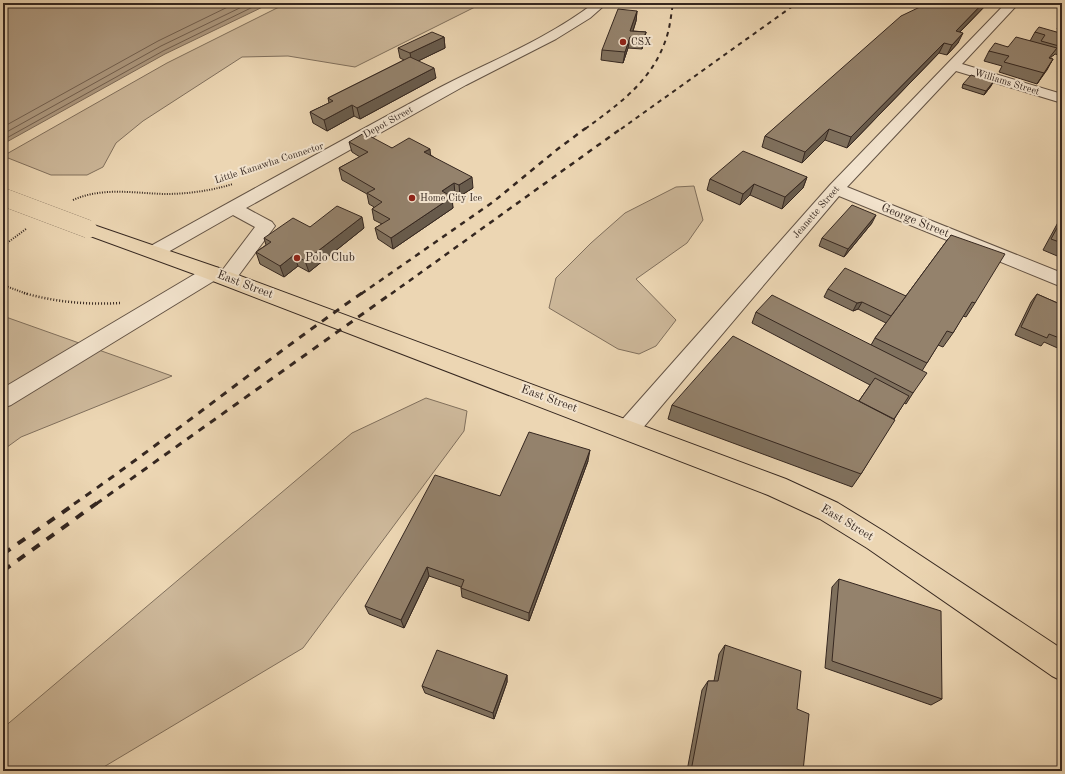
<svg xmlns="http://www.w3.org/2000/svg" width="1065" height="774" font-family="'Old Standard TT',serif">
  <rect width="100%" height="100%" fill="#ecd6b3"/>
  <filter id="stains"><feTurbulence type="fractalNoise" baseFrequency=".005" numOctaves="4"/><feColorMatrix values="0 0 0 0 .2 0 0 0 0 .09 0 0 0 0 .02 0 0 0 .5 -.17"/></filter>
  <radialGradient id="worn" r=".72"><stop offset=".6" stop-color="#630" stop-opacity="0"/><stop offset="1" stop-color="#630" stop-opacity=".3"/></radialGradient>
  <g fill="#cdb89a" stroke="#81705d">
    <polygon points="287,3 483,3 355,67 288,56 242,57 143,121 116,143 103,167 87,175 51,175 3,156 167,63"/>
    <polygon points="694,186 703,220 687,243 636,279 676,320 656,346 639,354 618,349 549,308 556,278 591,243 625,213 676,187"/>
    <polygon points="3,316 172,376 21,437 3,450"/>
    <polygon points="426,398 467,411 464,431 303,648 97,771 3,771 3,728 352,433"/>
  </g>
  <polygon fill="#ae9a81" stroke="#7e6c5a" points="19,3 271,3 165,54 3,144 3,10"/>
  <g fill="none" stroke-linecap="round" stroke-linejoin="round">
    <g stroke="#726050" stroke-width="1">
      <polyline points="3,127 158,41 236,3"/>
      <polyline points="3,134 161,46 250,3"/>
      <polyline points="3,140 163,51 261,3"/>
    </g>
    <g stroke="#635345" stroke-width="2">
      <g id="minor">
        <path d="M594,3h13l-17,15 -34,21 -90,46 -220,123 26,14 3,4 -42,57 -7,1 -7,-1 -2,-4 -206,126 -8,3v-20l202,-120 7,-1 7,1 2,4 34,-45 -22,-12 -72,41 -7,2 -7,-2 -2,-4 2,-4c96,-53 191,-106 288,-158 53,-28 111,-50 159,-87z"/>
        <polygon points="1006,3 1019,3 962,64 1062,94 1062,103 956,71 847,187 1062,273 1062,287 839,196 636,436 628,438 620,436 616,429 620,422 830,185"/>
      </g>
    </g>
    <g stroke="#352720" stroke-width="2">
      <polygon id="major" points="88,223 219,268 786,479 838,503 885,532 1062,649 1062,681 1052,676 867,548 820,519 768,495 205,278 82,233 79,229 82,225"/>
    </g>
    <g stroke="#352720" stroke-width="2" stroke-dasharray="1 1.5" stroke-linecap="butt">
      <path d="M73,200c29,-13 60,-7 91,-6 23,0 46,-3 69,-10"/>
      <polyline points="3,246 26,229"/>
      <polyline points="3,285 27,294"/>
    </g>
    <path stroke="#352720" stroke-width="2.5" stroke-dasharray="1 2" stroke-linecap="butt" d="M24,293c31,9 64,12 96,10"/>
    <use href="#minor" fill="#f3e4ce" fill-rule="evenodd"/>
    <use href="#major" fill="#ecd6b3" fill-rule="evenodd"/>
    <g stroke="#352720" stroke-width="2" stroke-dasharray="4.5 4.5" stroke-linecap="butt">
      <path d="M585,129c34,-25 67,-48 81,-90 4,-11 5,-24 7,-36"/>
      <polyline points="621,129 797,3"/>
    </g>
    <g stroke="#352720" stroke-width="2.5" stroke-dasharray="5.5 5.5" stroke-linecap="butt">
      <polyline points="361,294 493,202 559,148 586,128"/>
      <polyline points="391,294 622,128"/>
    </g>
    <g stroke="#352720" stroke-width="3" stroke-dasharray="7 7" stroke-linecap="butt">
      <path d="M74,504c98,-68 190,-143 288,-211"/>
      <polyline points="96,504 392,293"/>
    </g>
    <g stroke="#352720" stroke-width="4" stroke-dasharray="9 9" stroke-linecap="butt">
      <polyline points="3,554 76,503"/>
      <polyline points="3,571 97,503"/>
    </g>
    <g stroke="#352720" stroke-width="18" stroke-linecap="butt">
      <polyline id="major-bridge" points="3,197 88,229"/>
    </g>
    <use href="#major-bridge" stroke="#ecd6b3" stroke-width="18"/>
  </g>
  <g fill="#7f705d" stroke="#352720">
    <polygon points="926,3 988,3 960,32 958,43 947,55 939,53 847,148 825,140 802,163 762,147 765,136"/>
    <polygon points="637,11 636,21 633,31 646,32 644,42 642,49 628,48 623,63 601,60 602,50"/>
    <polygon points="1062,20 1062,30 1057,29"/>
    <polygon points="1062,31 1062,56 1055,54 1053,56 1052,56 1050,59 1053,59 1037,84 999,72 1002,66 984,61 989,51 1008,47 1030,41 1035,32 1060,33"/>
    <polygon points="444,37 445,48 418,61 436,78 360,119 354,116 327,131 313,123 310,112 329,103 328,98 404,60 400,58 398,48"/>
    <polygon points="993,82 991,86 984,95 962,88 963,84"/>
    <polygon points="349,142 392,148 431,155 473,188 460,196 455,194 451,197 453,208 393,249 378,239 375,228 382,224 374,220 372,209 374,207 369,204 367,194 342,180 339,168 360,157 352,152"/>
    <polygon points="807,177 803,188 782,209 750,195 740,205 707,190 710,179"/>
    <polygon points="1062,215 1062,258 1043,250"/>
    <polygon points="872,223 844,257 819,246 822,238"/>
    <polygon points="310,227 364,228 309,272 298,266 284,277 260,264 256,252 266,245 264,238"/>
    <polygon points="951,235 975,303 966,317 963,316 953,333 943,347 938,345 922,371 913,393 906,404 904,403 861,474 852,487 668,419 672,405 859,401 870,385 752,323 756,312 871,345 875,338 886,323 858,309 853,311 824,297 828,289 906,296"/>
    <polygon points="1037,294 1062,305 1062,350 1044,342 1041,346 1015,335 1031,302"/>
    <polygon points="588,461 529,621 462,597 461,588 461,587 429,576 404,628 369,614 365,606 500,496"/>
    <polygon points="839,579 942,699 931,705 825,668 832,587"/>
    <polygon points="725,645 797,709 803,771 687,771 702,690 708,681 714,681 719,654"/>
    <polygon points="507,675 507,682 494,719 425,693 422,686"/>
  </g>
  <g fill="#685b4c" stroke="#352720">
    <polygon points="983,3 988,3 951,41 956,31"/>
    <polygon points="637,11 636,21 631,37 630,31"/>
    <polygon points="646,32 644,42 642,49 643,39"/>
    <polygon points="963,33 958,43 947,55 952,45"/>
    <polygon points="444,37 445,48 412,64 410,53"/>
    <polygon points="630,37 628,48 623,63 625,52"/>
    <polygon points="944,43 939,53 847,148 851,137"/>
    <polygon points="1053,59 1047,70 1037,84 1044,73"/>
    <polygon points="434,68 436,78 360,119 357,108"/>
    <polygon points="993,82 991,86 984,95 986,91"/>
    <polygon points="352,105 354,116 327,131 324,120"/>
    <polygon points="829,129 825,140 802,163 805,152"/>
    <polygon points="430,149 431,160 424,152"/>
    <polygon points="472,177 473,188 460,196 459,185"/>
    <polygon points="807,177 803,188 782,209 785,197"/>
    <polygon points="454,183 455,194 443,202 442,191"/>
    <polygon points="754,184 750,195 740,205 743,194"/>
    <polygon points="452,197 453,208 393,249 391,238"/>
    <polygon points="876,215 872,223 844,257 848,249"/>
    <polygon points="362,217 364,228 309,272 305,261"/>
    <polygon points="294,255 298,266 284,277 280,266"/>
    <polygon points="862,302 858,309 853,311 857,303"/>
    <polygon points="590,450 588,461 529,621 529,613"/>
    <polygon points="427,567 429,576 404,628 401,620"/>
    <polygon points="507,675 507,682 494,719 493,713"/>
  </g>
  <g fill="#94826c" stroke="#352720">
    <polygon points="926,3 983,3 956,31 963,33 952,45 944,43 851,137 829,129 805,152 765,136 901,16 922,6"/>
    <polygon points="618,9 637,11 630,31 646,32 643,39 630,37 625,52 602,50"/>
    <polygon points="1039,27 1060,33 1062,31 1062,44 1061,44 1059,46 1041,41 1045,35 1035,32"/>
    <polygon points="432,32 444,37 410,53 398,48"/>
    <polygon points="1016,37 1057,48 1049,58 1053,59 1044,73 1004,62 1009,56 989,51 995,43 1008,47"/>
    <polygon points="410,57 434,68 357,108 352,105 324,120 310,112 333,101 328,98"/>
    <polygon points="971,75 993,82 986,91 963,84"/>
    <polygon points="364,133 392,148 409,138 430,149 424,152 472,177 459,185 454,183 442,191 452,197 391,238 375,228 390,219 372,209 382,202 367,193 375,189 339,168 368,152 349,142"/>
    <polygon points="743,151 807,177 785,197 754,184 743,194 710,179"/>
    <polygon points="852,205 876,215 848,249 822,238"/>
    <polygon points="337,206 362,217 305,261 294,255 280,266 256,252 271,242 264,238 293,218 310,227"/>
    <polygon points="1062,219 1062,243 1051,239"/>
    <polygon points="951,235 1005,254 975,303 972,302 953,333 947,331 927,363 875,338"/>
    <polygon points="845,268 906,296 891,316 862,302 857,303 828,289"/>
    <polygon points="1037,294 1062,305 1062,339 1049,334 1047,338 1021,327"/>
    <polygon points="772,295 927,373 913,393 756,312"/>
    <polygon points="733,336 895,420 861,474 672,405"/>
    <polygon points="875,378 909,396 894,419 859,401"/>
    <polygon points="529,432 590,450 529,613 461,588 464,580 427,567 401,620 365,606 435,475 500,496"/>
    <polygon points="839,579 941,611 942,699 832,661"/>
    <polygon points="725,645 801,671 797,709 809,714 803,771 691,771 708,681 718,681"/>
    <polygon points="437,650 507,675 493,713 422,686"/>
  </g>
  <g fill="#8f2418" stroke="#f3e4ce" stroke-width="1.5">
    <circle cx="623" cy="42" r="4"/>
    <circle cx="412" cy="198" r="4"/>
    <circle cx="297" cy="258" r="4"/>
  </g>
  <g text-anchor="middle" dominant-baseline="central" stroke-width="4" stroke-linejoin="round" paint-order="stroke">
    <g font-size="10" fill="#352720" stroke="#f3e4ce" text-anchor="start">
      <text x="631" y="42">CSX</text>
      <text x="420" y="198">Home City Ice</text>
    </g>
    <g font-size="10" fill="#352720" stroke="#f3e4ce">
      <text transform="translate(1007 82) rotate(17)">Williams Street</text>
      <text transform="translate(388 122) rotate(-29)">Depot Street</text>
      <text transform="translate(269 163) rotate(-18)">Little Kanawha Connector</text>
      <text transform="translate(816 212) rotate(-49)">Jeanette Street</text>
    </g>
    <g font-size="12" fill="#352720" stroke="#f3e4ce">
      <text transform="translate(915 221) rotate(22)">George Street</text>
      <text transform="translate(245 285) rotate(21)">East Street</text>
      <text transform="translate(549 399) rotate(20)">East Street</text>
      <text transform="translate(847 523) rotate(31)">East Street</text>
    </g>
    <g font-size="12" fill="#352720" stroke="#f3e4ce" text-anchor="start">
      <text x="305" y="258">Polo Club</text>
    </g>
  </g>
  <rect width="1065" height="774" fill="none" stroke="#ecd6b3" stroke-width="16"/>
  <rect x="4" y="4" width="1057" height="766" fill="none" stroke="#352720" stroke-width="2"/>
  <rect x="8" y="8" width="1049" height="758" fill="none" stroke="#352720"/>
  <rect width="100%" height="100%" filter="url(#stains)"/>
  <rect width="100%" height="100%" fill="url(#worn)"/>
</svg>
